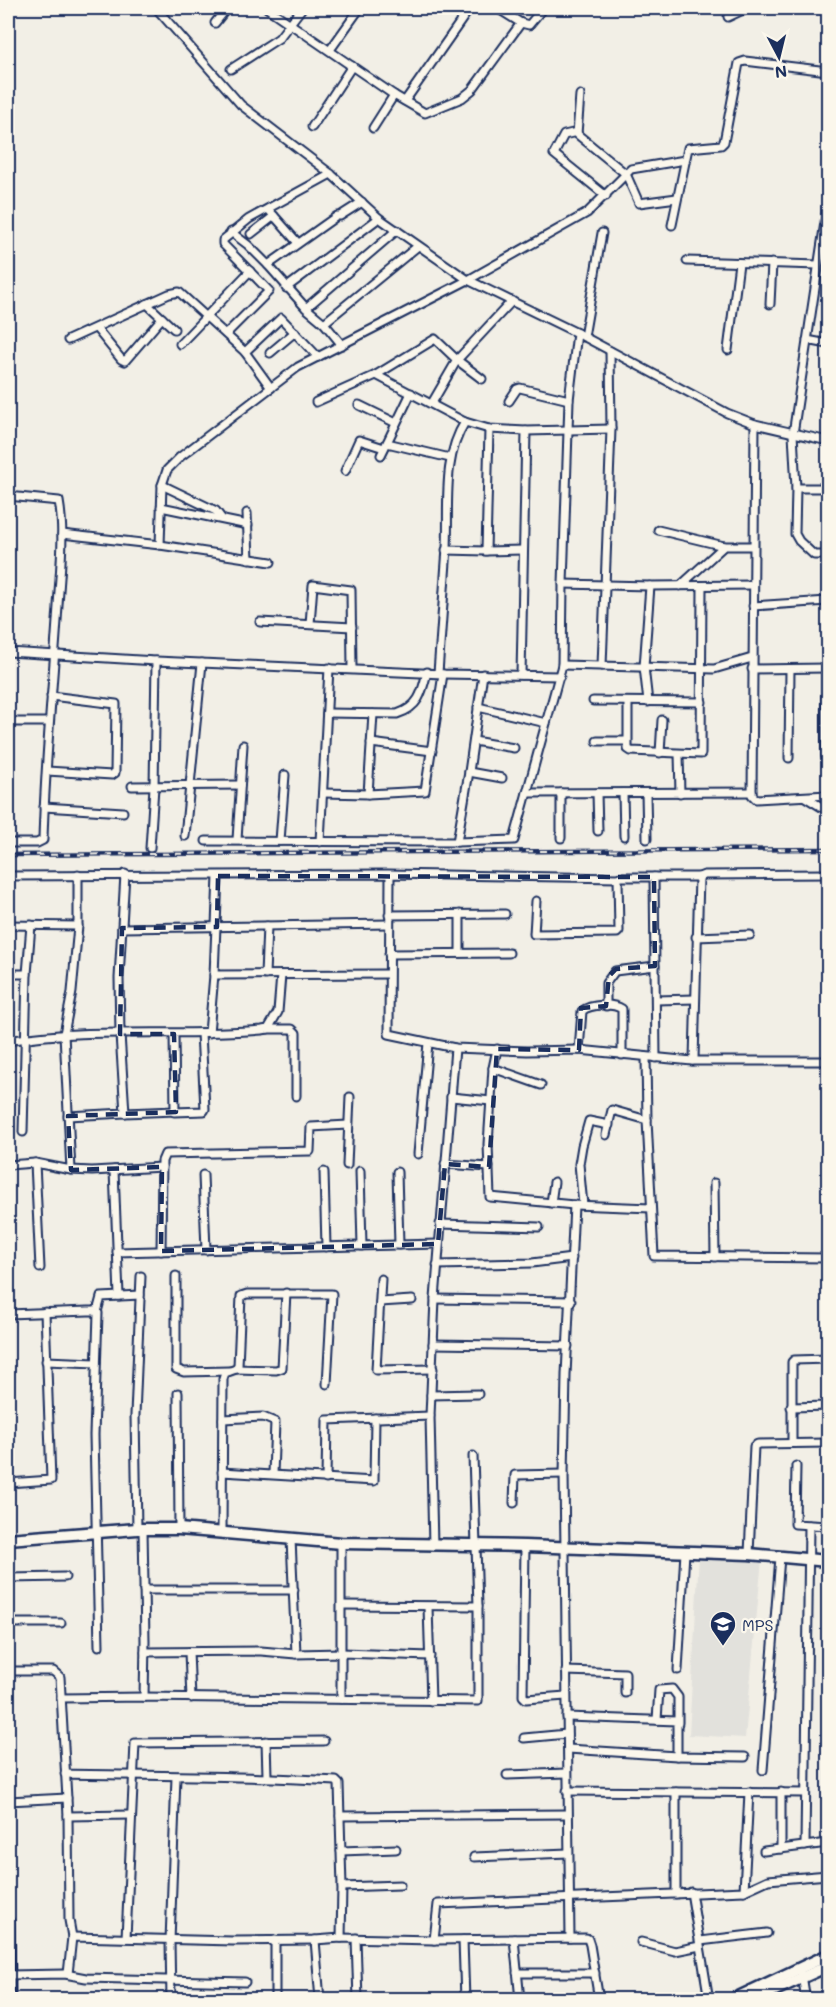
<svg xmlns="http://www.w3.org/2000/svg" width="836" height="2007" font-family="Mali,sans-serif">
  <rect width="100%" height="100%" fill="#f2efe6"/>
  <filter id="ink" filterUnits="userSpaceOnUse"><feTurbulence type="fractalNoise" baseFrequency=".0167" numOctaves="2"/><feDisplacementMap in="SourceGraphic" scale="12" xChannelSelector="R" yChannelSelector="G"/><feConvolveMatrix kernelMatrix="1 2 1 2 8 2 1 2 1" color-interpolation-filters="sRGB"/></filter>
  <g filter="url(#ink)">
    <polygon fill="#e2e1dc" points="699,1555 762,1559 745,1738 689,1735"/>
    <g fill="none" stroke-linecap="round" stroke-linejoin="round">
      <g stroke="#1b2f5e" stroke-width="11">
        <g id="street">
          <polyline points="156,8 241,105 331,174 379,218 468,280 577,333 727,413 755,424 828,441"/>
          <polyline points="267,8 394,95 425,113 462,98 472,90 521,23"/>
          <polyline points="497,8 521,23 529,25 543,8"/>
          <polyline points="728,17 747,8"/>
          <polyline points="215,23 227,8"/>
          <polyline points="330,50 360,8"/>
          <polyline points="231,69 279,38 302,8"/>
          <polyline points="580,95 577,134 626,174 639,203 677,198"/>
          <polyline points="405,101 470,8"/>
          <polyline points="312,127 352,66"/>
          <polyline points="373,128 394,95"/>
          <polyline points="577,132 564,135 554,154 606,196"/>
          <polyline points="828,202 793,434 796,488 795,534 799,541 814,555 828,555"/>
          <polyline points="268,209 298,243"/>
          <polyline points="672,225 688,148 721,145 724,142 739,63 745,61 828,71"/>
          <polyline points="231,232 248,245 268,265 306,308 324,323 342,345"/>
          <polyline points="251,234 274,216"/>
          <polyline points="687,261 818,265"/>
          <polyline points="268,265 337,216 340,216 362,202"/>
          <polyline points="286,288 379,218"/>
          <polyline points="147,304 174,329"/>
          <polyline points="770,304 772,263"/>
          <polyline points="306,308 397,230"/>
          <polyline points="324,323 418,246"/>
          <polyline points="96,328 121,359 125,361 162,318"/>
          <polyline points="226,334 269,291 223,244 223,240 249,219 331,174"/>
          <polyline points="584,337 602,233"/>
          <polyline points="68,340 169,294 179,292 245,352 271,388"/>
          <polyline points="807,340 828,344"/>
          <polyline points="180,344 250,271"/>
          <polyline points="728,350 739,263"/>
          <polyline points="245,352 281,318 318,357"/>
          <polyline points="270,353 295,332"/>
          <polyline points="376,375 465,422 489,429 526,431 611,429"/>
          <polyline points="509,401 517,389 520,388 569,400"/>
          <polyline points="316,402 376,375 435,339 457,360 482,379"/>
          <polyline points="432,403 457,360 512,301"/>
          <polyline points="359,405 396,423"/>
          <polyline points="755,424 752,795 756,799 828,795"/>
          <polyline points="489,429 486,551 523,550"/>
          <polyline points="387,443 450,458"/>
          <polyline points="381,455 411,393"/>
          <polyline points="345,471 359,440 384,448"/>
          <polyline points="162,485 216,511 222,519"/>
          <polyline points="796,488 828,488"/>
          <path d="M8,496l51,5c6,34 1,71 -1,105 -5,78 -13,156 -15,234l-6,3h-29"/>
          <polyline points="161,507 248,525"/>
          <polyline points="247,513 249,559"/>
          <polyline points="658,530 724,546 753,546"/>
          <polyline points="62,534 160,545 271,562"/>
          <polyline points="160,545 162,485 167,470 180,457 298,367 468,280 587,213 631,169 685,160"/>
          <polyline points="446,550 486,551"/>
          <polyline points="563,584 650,586 753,585"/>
          <polyline points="680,586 724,546"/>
          <polyline points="753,606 828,601"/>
          <polyline points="260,622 352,627"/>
          <polyline points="310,624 313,585 351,590 352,669"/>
          <polyline points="8,652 156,661 443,674 560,676"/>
          <polyline points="562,665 714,669 752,658"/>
          <polyline points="602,666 611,429 610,351"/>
          <polyline points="752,669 826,668"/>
          <path d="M438,673c3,-42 6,-83 9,-125 2,-42 -5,-90 18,-126"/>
          <polyline points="521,675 526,431"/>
          <polyline points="593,701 702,702"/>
          <polyline points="628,702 628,749 631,751 701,754 702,586"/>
          <polyline points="648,702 644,667 650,586"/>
          <polyline points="478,707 546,723"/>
          <path d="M327,713l70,1c22,-7 25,-21 30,-42"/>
          <polyline points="8,722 48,722"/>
          <polyline points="474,741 514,748"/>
          <polyline points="597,741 627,741"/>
          <polyline points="371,743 432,751"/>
          <polyline points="660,753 662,720"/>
          <polyline points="679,754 680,793"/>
          <polyline points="826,757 826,654 828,651"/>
          <polyline points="789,758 790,669"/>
          <polyline points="47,771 112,775 115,773 116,704 51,696"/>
          <polyline points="469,772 502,778"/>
          <polyline points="132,786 240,785"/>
          <polyline points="323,793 368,794 425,791 443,674"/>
          <polyline points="527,793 752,792"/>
          <polyline points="597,793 598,831"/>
          <polyline points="623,793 624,836"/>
          <polyline points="646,793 647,839"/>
          <polyline points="368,794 373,714"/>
          <polyline points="805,797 828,811"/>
          <polyline points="44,807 123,812"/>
          <polyline points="185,836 202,663"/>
          <polyline points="561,838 561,793"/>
          <polyline points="237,840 243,745"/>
          <polyline points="206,841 457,842 514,840 562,665 563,584 569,400 577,333"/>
          <polyline points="280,841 285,775"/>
          <polyline points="320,842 329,668"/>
          <polyline points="457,842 469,772 483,674"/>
          <polyline points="150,848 154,787 156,661"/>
          <polyline points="390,875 389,1034 455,1048 527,1051 579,1050 692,1061 694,1059 699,877"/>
          <polyline points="8,876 388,874 618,878 620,877 699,877 704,875 828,874"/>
          <polyline points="654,877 656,1058"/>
          <polyline points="536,901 534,934 617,933 619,931 618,878"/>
          <polyline points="389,915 505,914"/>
          <polyline points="8,925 78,926"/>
          <polyline points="122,928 389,924"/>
          <polyline points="696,937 750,935"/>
          <polyline points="460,953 460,914"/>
          <polyline points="389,954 509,953"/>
          <polyline points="8,974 27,974"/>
          <polyline points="214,975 388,974"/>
          <polyline points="265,975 267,926"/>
          <polyline points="656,1000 695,999"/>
          <polyline points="606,1006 606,983 615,971 655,966"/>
          <polyline points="268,1029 292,1029 296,1033 296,1096"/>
          <polyline points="209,1033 214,975 218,876"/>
          <path d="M8,1041c83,-14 170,-4 254,-11l6,-1 10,-17 3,-37"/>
          <polyline points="497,1049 493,1068 488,1144 490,1197 574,1205 651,1208"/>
          <path d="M579,1050l3,-39c9,-7 31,-8 40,-2v46"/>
          <polyline points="646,1057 647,1120 654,1256 828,1258"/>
          <polyline points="693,1061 828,1061"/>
          <polyline points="493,1068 541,1085"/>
          <polyline points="451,1097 491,1101"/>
          <polyline points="174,1112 204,1111 205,1109 201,1033"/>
          <polyline points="125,1113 175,1111 174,1034"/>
          <polyline points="68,1116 125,1113 120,1034 119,978 125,874"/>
          <polyline points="23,1132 27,974 31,925"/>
          <polyline points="606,1135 612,1110 647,1120"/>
          <polyline points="418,1154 428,1043"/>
          <polyline points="35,1163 40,1268"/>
          <polyline points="445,1164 489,1167"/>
          <polyline points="8,1165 35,1163 71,1170 64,1034 72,992 78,926 78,875"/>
          <polyline points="347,1165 350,1097"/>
          <polyline points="71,1170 92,1171 162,1167"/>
          <polyline points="114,1170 119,1296"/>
          <polyline points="360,1171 362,1246"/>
          <polyline points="324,1172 326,1247"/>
          <polyline points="397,1172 399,1245"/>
          <polyline points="203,1175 206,1250"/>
          <polyline points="714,1183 715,1257"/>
          <polyline points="551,1203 554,1182"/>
          <polyline points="583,1205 579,1164 582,1146 589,1121 609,1125"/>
          <polyline points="440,1224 539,1227"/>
          <polyline points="161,1251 162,1161 165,1154 310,1151 311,1127 348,1125"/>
          <polyline points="117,1252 438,1244"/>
          <polyline points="437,1265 532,1263 572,1258"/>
          <polyline points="176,1276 176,1369 184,1372 229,1371"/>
          <polyline points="381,1279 376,1370 433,1369"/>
          <polyline points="435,1299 571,1301"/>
          <polyline points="380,1302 412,1300"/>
          <polyline points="97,1312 101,1297 140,1295"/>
          <polyline points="8,1314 88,1311 96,1311 98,1313 94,1435 99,1646"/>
          <polyline points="433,1344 568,1346"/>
          <polyline points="46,1361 96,1363"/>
          <polyline points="236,1369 276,1370 282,1368 286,1293"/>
          <polyline points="178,1393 179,1529"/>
          <polyline points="431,1395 478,1394"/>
          <polyline points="791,1407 828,1406"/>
          <polyline points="223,1419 263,1417 275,1422 273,1474"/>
          <polyline points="792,1443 792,1362 794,1360 828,1359"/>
          <polyline points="796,1466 795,1524 828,1526"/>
          <polyline points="222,1472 374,1481 375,1418"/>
          <polyline points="326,1479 327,1420 430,1416"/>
          <polyline points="8,1483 51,1480 45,1312"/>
          <polyline points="514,1503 515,1475 564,1474"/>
          <polyline points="137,1529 135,1415 141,1276"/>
          <polyline points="143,1529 145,1641 144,1697"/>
          <polyline points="222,1531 223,1379 225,1373 236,1369 238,1366 241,1296 247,1294 332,1294 327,1384"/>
          <polyline points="291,1539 296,1654"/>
          <polyline points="341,1543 341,1699"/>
          <polyline points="433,1546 430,1416 435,1299 455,1048"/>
          <polyline points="525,1546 523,1696 526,1699 566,1696"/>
          <polyline points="749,1554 754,1446 758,1444 828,1443"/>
          <polyline points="8,1578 65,1577"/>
          <polyline points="144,1590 294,1590"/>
          <polyline points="342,1605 478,1606"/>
          <polyline points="428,1607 431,1701"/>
          <polyline points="8,1623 61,1623"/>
          <polyline points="145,1652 261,1651 296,1654 342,1653 430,1656"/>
          <polyline points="189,1652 191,1698"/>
          <polyline points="678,1670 685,1552"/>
          <polyline points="8,1671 53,1671 60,1677 68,1816 69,1920 72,1937"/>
          <polyline points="566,1671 625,1673 625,1693"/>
          <polyline points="61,1698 144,1697 478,1701 478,1606 473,1456"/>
          <polyline points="567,1717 677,1721 677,1756"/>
          <polyline points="657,1720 659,1690 672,1689 678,1697 678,1723"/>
          <polyline points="524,1738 567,1734"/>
          <polyline points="266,1741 267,1776"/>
          <polyline points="568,1749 677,1756 745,1757"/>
          <polyline points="763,1770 780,1557"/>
          <path d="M65,1774c91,2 181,1 271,7l3,3 3,103 -1,51"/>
          <polyline points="507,1775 567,1773"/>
          <polyline points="567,1791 805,1793"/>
          <polyline points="676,1792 676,1894"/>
          <polyline points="8,1801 67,1798"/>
          <polyline points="68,1816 131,1815"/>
          <polyline points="340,1816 567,1814"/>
          <polyline points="805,1846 809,1525"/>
          <polyline points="781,1849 781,1792"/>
          <polyline points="341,1851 396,1849"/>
          <polyline points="764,1851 828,1843"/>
          <polyline points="474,1857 568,1853"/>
          <polyline points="342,1887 400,1885"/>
          <polyline points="744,1891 749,1792"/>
          <polyline points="691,1892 709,2000"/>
          <polyline points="126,1938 135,1743 324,1741"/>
          <polyline points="356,1938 358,2000"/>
          <polyline points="570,1938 564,1474 566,1375 574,1205"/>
          <polyline points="514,1939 520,2000"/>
          <polyline points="275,1940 275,2000"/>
          <polyline points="315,1940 320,2000"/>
          <polyline points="434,1940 438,1904 744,1891 768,1880 828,1875"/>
          <polyline points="463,1940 465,2000"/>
          <polyline points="700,1941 767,1933"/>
          <polyline points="641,1942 675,1951 700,1946"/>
          <polyline points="517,1973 595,1973"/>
          <polyline points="68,1974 72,1937 233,1941 315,1940 341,1938 434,1940 586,1938 588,1939 590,1945 599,2000"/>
          <polyline points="8,1975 65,1974 86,1978 245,1982"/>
          <polyline points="802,1975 806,2000"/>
          <polyline points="171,2000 170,1941 176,1777"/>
        </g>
      </g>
      <g stroke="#1b2f5e" stroke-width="15">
        <g id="secondary">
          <polyline points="8,1539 137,1529 179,1529 341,1543 525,1546 749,1554 828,1561"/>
          <polyline points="8,1922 9,2000"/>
          <polyline points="732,2000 828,1955"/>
          <polyline points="753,2000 828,1966"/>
        </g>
      </g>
      <use href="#street" stroke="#fbf7ec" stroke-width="7"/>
      <use href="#secondary" stroke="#fbf7ec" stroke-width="10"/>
      <g stroke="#1b2f5e" stroke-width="4.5">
        <polyline id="rail" points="8,855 828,849"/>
      </g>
      <use href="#rail" stroke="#fbf7ec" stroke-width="2" stroke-dasharray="7" stroke-linecap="butt"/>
    </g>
  </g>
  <path fill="none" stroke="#1b2f5e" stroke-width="4.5" stroke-dasharray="12 8" stroke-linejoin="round" d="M218,876l436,1 1,89 -39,3 -7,7 -3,30 -25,2 -2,42 -82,-1 -8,118 -44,-3 -7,80 -277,7 1,-84 -91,3 -3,-54 108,-4 -2,-78h-54l2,-106 95,-1z"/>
  <defs>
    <g id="school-pin" transform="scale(1.35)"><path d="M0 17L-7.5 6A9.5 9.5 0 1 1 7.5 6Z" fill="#1b2f5e" stroke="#fbf7ec"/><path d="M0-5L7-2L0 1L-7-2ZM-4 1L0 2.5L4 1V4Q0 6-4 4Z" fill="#fff"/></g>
  </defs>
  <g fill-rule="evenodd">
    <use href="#school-pin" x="723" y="1624"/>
  </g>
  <g text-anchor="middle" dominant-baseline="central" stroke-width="4.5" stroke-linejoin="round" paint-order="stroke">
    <g font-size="16" fill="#1b2f5e" stroke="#fbf7ec" text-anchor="start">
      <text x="742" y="1624">MPS</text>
    </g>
  </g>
  <rect width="836" height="2007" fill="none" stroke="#fbf7ec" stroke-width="30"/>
  <rect x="15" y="15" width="806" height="1977" fill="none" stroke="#1b2f5e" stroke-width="2" filter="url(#ink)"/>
  <g transform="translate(779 57) rotate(173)" stroke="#fbf7ec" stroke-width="4.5" paint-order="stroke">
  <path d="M0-4.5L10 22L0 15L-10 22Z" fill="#1b2f5e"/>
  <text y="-9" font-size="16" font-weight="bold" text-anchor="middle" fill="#1b2f5e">N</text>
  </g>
</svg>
